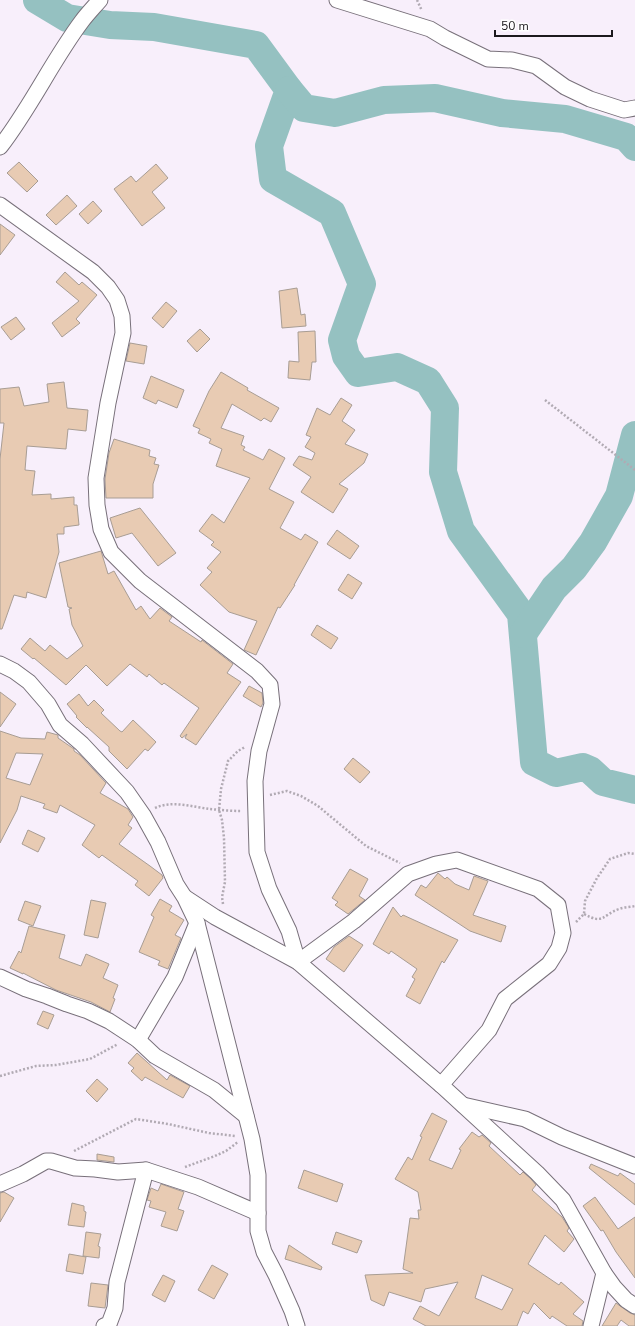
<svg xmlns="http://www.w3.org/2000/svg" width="635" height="1326" font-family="'Nunito Sans',sans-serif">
  <rect width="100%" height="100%" fill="#f8effb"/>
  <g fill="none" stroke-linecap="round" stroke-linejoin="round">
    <g stroke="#95c1c1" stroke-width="28">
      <polyline points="37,0 67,18 110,25 154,27 256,45 289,90 269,146 273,179 332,213 362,284 342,340 346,356 358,373 397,367 428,381 445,408 443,472 461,531 521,614 534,762 556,773 583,767 590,770 603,782 635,790"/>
      <polyline points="289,90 304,108 335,113 384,100 435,98 502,113 565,119 626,137 635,147"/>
      <polyline points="523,634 554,588 574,568 593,542 619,496 635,435"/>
    </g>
  </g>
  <g fill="#e8cbb3" stroke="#a89d94" fill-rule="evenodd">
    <polygon points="19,162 38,181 27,192 7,173"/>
    <polygon points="156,164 168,178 152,192 165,208 142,226 114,189 131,176 136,182"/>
    <polygon points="67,195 77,206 56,225 46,215"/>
    <polygon points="93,201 102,211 88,224 79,214"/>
    <polygon points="0,224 15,235 0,255"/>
    <polygon points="65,272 79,285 82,282 97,295 76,319 80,323 62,337 52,323 79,301 56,282"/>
    <polygon points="297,288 301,315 305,314 306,326 282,328 279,291"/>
    <polygon points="166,302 177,311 163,328 152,318"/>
    <polygon points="16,317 25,329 11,340 1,327"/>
    <polygon points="200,329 210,339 197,352 187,341"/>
    <polygon points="315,331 316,362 312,362 310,380 288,378 289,361 299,362 298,332"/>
    <polygon points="130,343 147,346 144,364 126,361"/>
    <polygon points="221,372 248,388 247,390 279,408 271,422 264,418 261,421 232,404 221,428 244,436 241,445 245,447 243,450 263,460 269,449 285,458 269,489 294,502 280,528 301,540 305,534 318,542 294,585 295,585 280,608 278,607 256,655 244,650 257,621 229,612 200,585 212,572 207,568 221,552 211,545 214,542 199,531 212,514 224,523 250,478 216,466 222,449 209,443 211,439 198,433 200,429 193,426 209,391"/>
    <polygon points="151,376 184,390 177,408 158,400 156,404 143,398"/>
    <polygon points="64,382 67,408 88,410 86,431 68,429 66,449 27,446 25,470 35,471 32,495 51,494 51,499 74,497 74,505 77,505 79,525 64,527 64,534 57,534 59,552 46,598 27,592 26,598 14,595 2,629 0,629 0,459 4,423 0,423 0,389 19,387 24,406 49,402 47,384"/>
    <polygon points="341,398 352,405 342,421 355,430 345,444 368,454 364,463 339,484 348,489 333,513 301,492 311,477 293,465 299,456 312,460 315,453 305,447 311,437 306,435 317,408 330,415"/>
    <polygon points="114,439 150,450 149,456 156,458 154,464 159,465 153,484 153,498 106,498 105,479 109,453"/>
    <polygon points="140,508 176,553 158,566 132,533 116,538 110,518"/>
    <polygon points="337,530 359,546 350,559 327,544"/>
    <polygon points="101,551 108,574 114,571 136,610 141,606 150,619 160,608 172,617 169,621 201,642 202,640 233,664 227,673 241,682 196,745 185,738 187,734 182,738 180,736 199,708 164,683 162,685 149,674 147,677 130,664 107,686 86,665 66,685 34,658 33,659 21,649 30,638 45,651 50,645 67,659 83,646 72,625 69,609 72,608 68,607 59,563"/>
    <polygon points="348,574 362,583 352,599 338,590"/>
    <polygon points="317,625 338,638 331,649 311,635"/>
    <polygon points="249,686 262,693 263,703 261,707 243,696"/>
    <polygon points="0,692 16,704 0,727"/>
    <polygon points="79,694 88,706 94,700 104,710 101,713 120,731 122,732 133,720 156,742 148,751 145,749 127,769 109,751 109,747 87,727 87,728 76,717 77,716 67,704"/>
    <path d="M0,731l21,7 24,1 2,-7 11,3v3l16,11v2l6,4 26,28 -6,10 28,16 5,8 -5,8 4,3 -13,16 31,22 12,9 1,3 -14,18 -14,-11 3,-4 -36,-26 -3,3 -17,-13 13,-20 -35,-20 -3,8 -14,-5 2,-4 -24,-8 -4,14 -17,33zM16,753l27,1 -13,31 -24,-7z"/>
    <polygon points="353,758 370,772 360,783 344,769"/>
    <polygon points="28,830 45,838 38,852 22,844"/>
    <polygon points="350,869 368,879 359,896 365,900 348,914 335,905 338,902 332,898"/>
    <polygon points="438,873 445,879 447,877 455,884 469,890 474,876 488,881 473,915 506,926 501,942 470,931 415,895 421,885 426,888"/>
    <polygon points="160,899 172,906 169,911 184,920 175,935 181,938 168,969 158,965 160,961 139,952 154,917 151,915"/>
    <polygon points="91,900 106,903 98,938 84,935"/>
    <polygon points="25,901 41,906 33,926 18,920"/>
    <polygon points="393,907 401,917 403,915 458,940 444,963 442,961 420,1004 406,996 415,979 412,977 417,969 391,951 389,954 373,944"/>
    <polygon points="29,926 65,935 59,958 81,966 86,954 109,964 103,978 118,985 113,998 115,999 110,1012 91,1002 56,990 23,973 23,974 10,968 19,951 21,953"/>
    <polygon points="349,936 363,945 344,972 326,959 334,947"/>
    <polygon points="43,1011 54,1015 48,1029 37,1024"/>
    <polygon points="137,1053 167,1080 170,1075 190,1086 183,1098 145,1077 142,1081 131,1071 134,1068 128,1063"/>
    <polygon points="97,1079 108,1089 97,1102 86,1091"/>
    <path d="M432,1113l15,8 -18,39 23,9 9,-19 -2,-1 13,-17 7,5 3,-2 9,8 -2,3 31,29 3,-3 8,7 5,6 -4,5 30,27 7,11 -2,3 7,8 -10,13 -19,-17 -17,29 31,21 2,-3 23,20 -11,12 10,7 -1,5h-15l-15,-10 -2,3 -16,-16 -6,11 -5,-3 -6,15h-91l-13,-7 7,-13 19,10 19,-34 -33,7 -4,13 -32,-10 -5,14 -13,-6 -6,-25 48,-2 -10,-4 7,-51 9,1 -1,-9h3l-3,-18 -23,-13 13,-22 4,3 10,-23 -2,-1zM482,1275l31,14 -11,21 -27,-12z"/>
    <polygon points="97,1154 114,1157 114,1162 97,1160"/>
    <polygon points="591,1164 618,1176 620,1173 635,1184 635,1205 589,1168"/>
    <polygon points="304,1170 343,1184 337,1202 298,1188"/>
    <polygon points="161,1184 184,1192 178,1209 184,1211 177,1231 161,1226 166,1212 149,1207 151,1201 147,1200 151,1188 158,1191"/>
    <polygon points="4,1192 14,1198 0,1222 0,1193"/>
    <polygon points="595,1197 618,1229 635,1217 635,1278 616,1252 603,1230 601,1231 583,1206"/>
    <polygon points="72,1203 84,1206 84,1211 86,1212 84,1227 68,1225"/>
    <polygon points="86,1232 101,1234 98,1246 100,1247 99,1258 83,1256"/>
    <polygon points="336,1232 362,1241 357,1253 332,1244"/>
    <polygon points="289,1245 322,1267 321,1270 285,1259"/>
    <polygon points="69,1254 86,1257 83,1274 66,1271"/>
    <polygon points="212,1265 228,1274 214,1299 198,1290"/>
    <polygon points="163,1275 175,1281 165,1302 152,1295"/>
    <polygon points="91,1283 108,1285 105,1308 88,1306"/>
    <polygon points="616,1303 630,1313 635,1315 635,1326 629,1326 621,1320 617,1326 602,1326"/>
  </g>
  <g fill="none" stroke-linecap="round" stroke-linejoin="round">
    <g stroke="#78707a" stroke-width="17">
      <g id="minor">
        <polyline points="337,0 430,29 445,38 488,59 512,60 536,66 565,87 590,99 624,110 635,108"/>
        <path d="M0,147c31,-40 52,-86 82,-126 6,-8 12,-14 18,-21"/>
        <polyline points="0,205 93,272 108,287 117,300 122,316 123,333 108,403 96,478 97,505 101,529 111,552 140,581 257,671 270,685 272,704 259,751 255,781 257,852 269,889 289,931 298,962 354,921 408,874 436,864 457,860 538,889 558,905 563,933 559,948 549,964 505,999 489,1030 441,1085"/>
        <polyline points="0,664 14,671 29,682 48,704 60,725 82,744 127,792 143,815 158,842 176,884 185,898 197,923 252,1139 258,1175 258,1231 264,1252 276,1275 292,1311 297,1326"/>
        <polyline points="186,898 215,917 298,962 441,1085 537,1173 563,1200 604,1273 614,1287 626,1300 635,1306"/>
        <polyline points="0,977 26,989 47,996 67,1004 88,1011 109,1021 138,1040 155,1056 214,1090 246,1116"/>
        <polyline points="138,1040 175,977 197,923"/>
        <polyline points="463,1105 525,1119 562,1137 635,1166"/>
        <polyline points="0,1184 23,1174 46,1161 51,1161 75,1168 95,1169 118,1172 146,1170 198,1187 258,1213"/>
        <polyline points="104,1326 109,1324 115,1308 117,1282 146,1170"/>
        <polyline points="591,1326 604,1273"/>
      </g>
    </g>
    <g stroke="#b1aab3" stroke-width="2.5" stroke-dasharray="2 2" stroke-linecap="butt">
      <polyline points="417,0 422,11"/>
      <polyline points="545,400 635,470"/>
      <polyline points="270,795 287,791 301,796 318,806 366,846 400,863"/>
      <path d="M155,808c17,-8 38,-1 55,1 10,1 21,2 31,2"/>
      <polyline points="223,904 222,897 225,882 224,838 222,820 219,810 221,789 228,761 238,751 245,747"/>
      <path d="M584,914c20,11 18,1 35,-5 5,-2 11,-2 16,-3"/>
      <polyline points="576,922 584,914 585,901 597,878 610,859 628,853 635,854"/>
      <polyline points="0,1076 36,1066 56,1065 90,1059 118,1044"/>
      <polyline points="74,1151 136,1119 168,1124 209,1133 235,1136"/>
      <polyline points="185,1167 215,1156 226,1151 238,1142"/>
    </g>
    <use href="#minor" stroke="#fff" stroke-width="15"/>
  </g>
  <path d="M495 30v6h117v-6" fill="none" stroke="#1c191d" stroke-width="2"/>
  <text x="501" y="30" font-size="12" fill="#1c191d" stroke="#ffffff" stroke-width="3" paint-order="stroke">50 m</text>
</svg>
